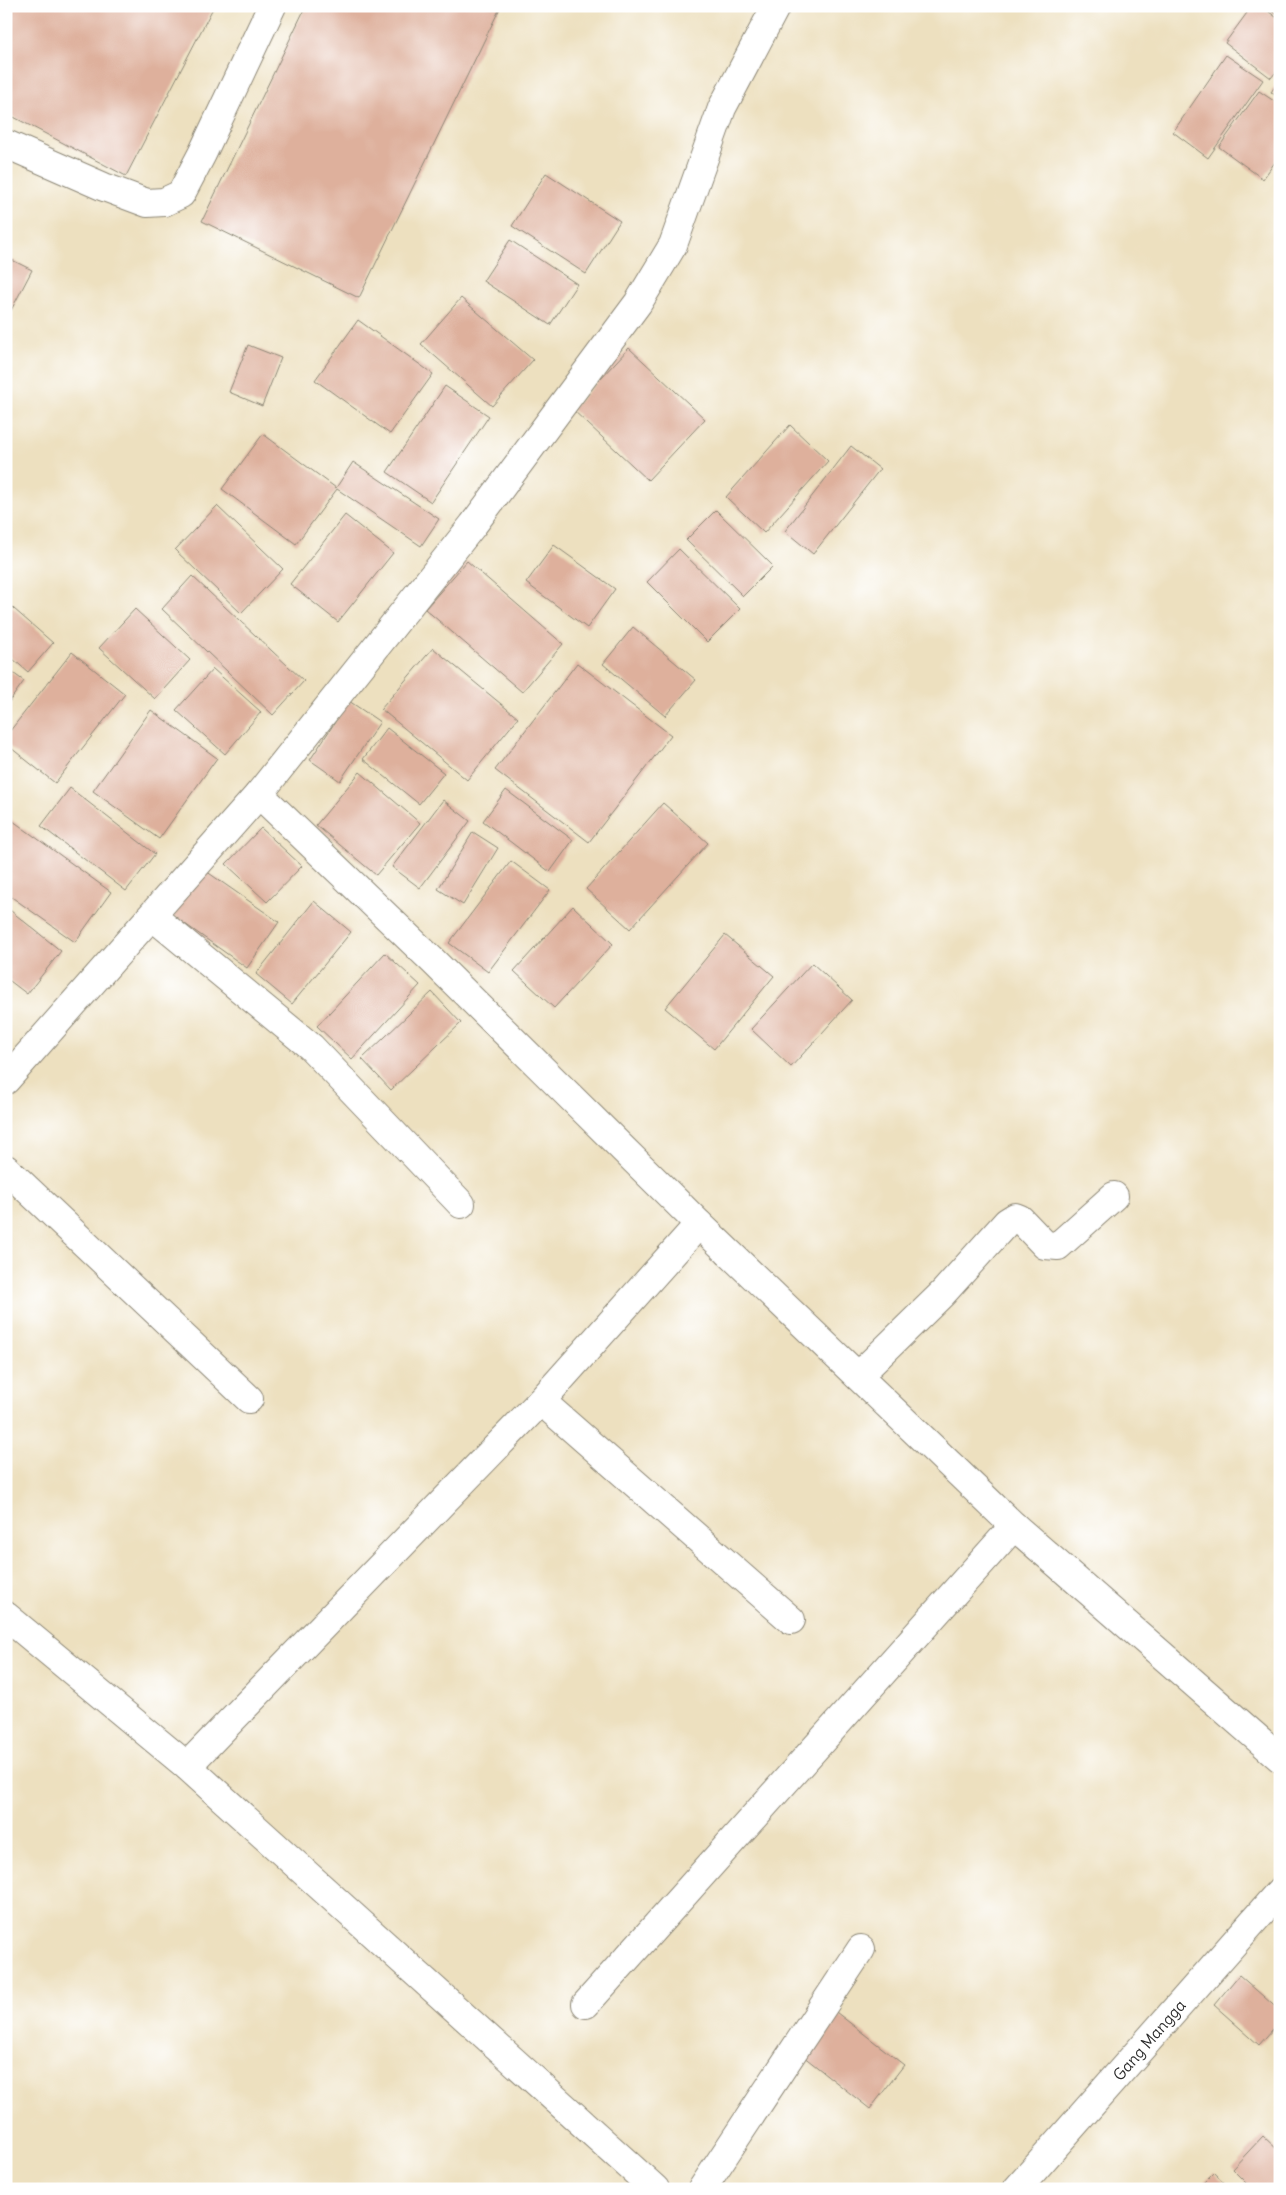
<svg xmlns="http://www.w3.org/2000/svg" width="1286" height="2195" font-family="Delius,sans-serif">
  <rect width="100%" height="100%" fill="#fff"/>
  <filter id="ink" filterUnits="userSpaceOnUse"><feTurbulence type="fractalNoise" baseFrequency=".02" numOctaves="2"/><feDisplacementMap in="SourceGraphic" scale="10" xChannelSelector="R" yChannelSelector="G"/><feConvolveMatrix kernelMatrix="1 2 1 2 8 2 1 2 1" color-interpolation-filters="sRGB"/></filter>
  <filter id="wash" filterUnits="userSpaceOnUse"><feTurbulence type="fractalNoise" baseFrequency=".0096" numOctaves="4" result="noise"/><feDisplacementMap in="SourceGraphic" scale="20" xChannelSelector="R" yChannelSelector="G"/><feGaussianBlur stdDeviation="1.12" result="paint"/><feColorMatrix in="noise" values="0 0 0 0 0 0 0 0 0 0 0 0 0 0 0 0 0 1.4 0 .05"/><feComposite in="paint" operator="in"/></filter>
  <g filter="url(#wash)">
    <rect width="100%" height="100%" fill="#ede0bf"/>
    <g id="blocks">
      <g fill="#deb09c">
        <polygon points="6,6 214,6 126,176 6,113"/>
        <polygon points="306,6 501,6 359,298 202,221"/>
        <polygon points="1252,6 1261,6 1280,20 1280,67 1271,78 1225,43"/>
        <polygon points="1264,6 1280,6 1280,17"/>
        <polygon points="1226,55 1263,80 1208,158 1173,132"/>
        <polygon points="1280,80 1280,99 1271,92"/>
        <polygon points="1259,91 1280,105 1280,155 1263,179 1219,147"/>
        <polygon points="546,173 620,221 586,274 512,226"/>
        <polygon points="510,240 577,284 550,325 483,281"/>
        <polygon points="6,257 32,270 6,320"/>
        <polygon points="461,298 533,360 492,406 421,344"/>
        <polygon points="358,320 433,374 390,434 315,380"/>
        <polygon points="248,345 281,358 262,406 229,392"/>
        <polygon points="629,348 705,419 648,480 572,409"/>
        <polygon points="445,386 489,416 431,502 387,472"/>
        <polygon points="790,425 828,461 764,533 726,497"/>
        <polygon points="263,434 336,488 353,462 439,519 421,546 337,489 296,544 222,489"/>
        <polygon points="851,446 880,469 813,554 785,531"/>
        <polygon points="217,506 283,569 241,613 175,550"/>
        <polygon points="716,510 773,566 743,596 686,540"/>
        <polygon points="345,515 393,553 338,622 290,584"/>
        <polygon points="554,545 615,589 587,628 526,583"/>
        <polygon points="679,549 740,609 707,642 647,582"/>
        <polygon points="467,561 563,644 522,692 425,609"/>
        <polygon points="192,576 304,681 273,715 162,609"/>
        <polygon points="6,602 53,643 28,672 6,653"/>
        <polygon points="135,609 190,660 155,699 99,648"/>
        <polygon points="633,627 696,680 665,716 603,664"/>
        <polygon points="433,648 518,718 467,780 381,709"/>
        <polygon points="72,652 125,694 55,783 6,744 6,736"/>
        <polygon points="577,663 671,735 589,842 495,770"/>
        <polygon points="6,668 24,681 6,706"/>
        <polygon points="213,669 261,712 225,754 176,710"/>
        <polygon points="349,701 380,722 340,781 310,760"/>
        <polygon points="151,710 217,758 159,839 93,791"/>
        <polygon points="387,728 444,773 419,804 363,759"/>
        <polygon points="360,772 420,823 376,875 316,825"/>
        <polygon points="70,788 155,854 126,891 41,826"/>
        <polygon points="506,790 573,840 550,872 483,821"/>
        <polygon points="443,800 470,821 420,888 392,867"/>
        <polygon points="663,803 708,843 630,929 586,889"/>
        <polygon points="9,818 111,892 75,942 6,893 6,822"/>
        <polygon points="261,828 302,866 267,902 226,864"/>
        <polygon points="473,832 498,848 463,905 438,889"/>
        <polygon points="511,861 550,890 488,972 449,943"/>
        <polygon points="203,869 279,922 247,968 171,914"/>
        <polygon points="314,901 351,932 292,1004 256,974"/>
        <polygon points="573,906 613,944 554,1008 514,971"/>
        <polygon points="6,907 61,951 27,994 6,978"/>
        <polygon points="725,935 774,976 714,1049 665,1008"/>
        <polygon points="385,953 420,985 352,1059 317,1026"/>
        <polygon points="812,963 852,1000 791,1067 751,1029"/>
        <polygon points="432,992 461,1023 391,1090 362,1059"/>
        <polygon points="1239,1975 1280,2011 1280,2021 1259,2045 1214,2005"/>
        <polygon points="832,2009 904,2065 870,2109 798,2052"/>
        <polygon points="1263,2136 1280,2152 1280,2189 1252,2189 1232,2169"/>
        <polygon points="1214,2172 1230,2189 1197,2189"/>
      </g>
    </g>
  </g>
  <g filter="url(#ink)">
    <use href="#blocks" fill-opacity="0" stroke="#8c8675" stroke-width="1"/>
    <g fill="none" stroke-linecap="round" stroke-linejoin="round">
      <g stroke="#8c8675" stroke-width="30">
        <g id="minor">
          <polyline points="6,144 104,187 147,203 164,202 181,194 202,154 272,6"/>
          <polyline points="259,794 434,962 699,1224 1014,1526 1280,1758"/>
          <polyline points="152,916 311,1047 461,1204"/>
          <polyline points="6,1080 259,794 473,525 638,303 673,245 722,108 776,6"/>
          <polyline points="6,1169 249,1399"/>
          <polyline points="858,1376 943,1293 1007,1222 1015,1217 1020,1219 1045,1245 1058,1246 1114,1196"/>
          <polyline points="541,1401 791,1620"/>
          <polyline points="6,1616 187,1766 655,2189"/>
          <polyline points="187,1766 541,1401 699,1224"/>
          <polyline points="586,2004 1014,1526"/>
          <polyline points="702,2189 861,1949"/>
          <polyline points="1017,2189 1280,1891"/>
        </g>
      </g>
      <use href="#minor" stroke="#fff" stroke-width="28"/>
    </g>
  </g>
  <g text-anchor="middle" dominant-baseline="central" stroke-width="4" stroke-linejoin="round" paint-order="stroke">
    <g font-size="16" fill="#2b2b2b" stroke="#fff">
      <text transform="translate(1149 2040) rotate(-49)">Gang Mangga</text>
    </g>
  </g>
  <rect width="1286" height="2195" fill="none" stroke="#fff" stroke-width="25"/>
</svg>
